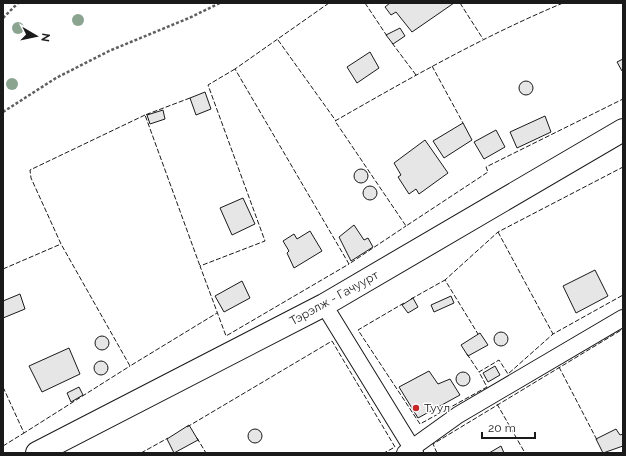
<svg xmlns="http://www.w3.org/2000/svg" width="626" height="456" font-family="Raleway,sans-serif">
  <rect width="100%" height="100%" fill="#fff"/>
  <g fill="#e6e6e6" stroke="#1a1a1a">
    <polygon points="390,3 454,3 412,32 396,12 391,15 385,7"/>
    <polygon points="400,28 405,36 393,44 386,35"/>
    <polygon points="370,52 379,68 357,83 347,67"/>
    <polygon points="623,59 623,71 622,71 617,62"/>
    <circle cx="526" cy="88" r="7"/>
    <polygon points="205,92 211,109 196,115 190,98"/>
    <polygon points="163,110 165,119 150,124 147,115"/>
    <polygon points="545,116 551,132 517,148 510,132"/>
    <polygon points="463,123 472,140 444,158 433,141"/>
    <polygon points="496,130 505,147 484,159 474,142"/>
    <polygon points="425,140 448,173 419,194 416,189 409,194 398,177 401,175 394,163"/>
    <circle cx="361" cy="176" r="7"/>
    <circle cx="370" cy="193" r="7"/>
    <polygon points="243,198 255,224 232,235 220,208"/>
    <polygon points="354,225 364,240 368,238 373,247 351,261 339,237"/>
    <polygon points="310,231 322,251 294,268 287,253 289,251 283,241 294,234 297,239"/>
    <polygon points="595,270 608,296 576,313 563,286"/>
    <polygon points="242,281 250,298 224,312 215,296"/>
    <polygon points="20,294 25,309 3,318 3,301"/>
    <polygon points="451,296 454,303 434,312 431,305"/>
    <polygon points="413,298 418,307 408,313 402,305"/>
    <circle cx="501" cy="339" r="7"/>
    <polygon points="480,333 488,345 468,356 461,345"/>
    <circle cx="102" cy="343" r="7"/>
    <polygon points="69,348 80,374 42,392 29,366"/>
    <circle cx="101" cy="368" r="7"/>
    <polygon points="495,366 500,375 488,382 483,373"/>
    <polygon points="429,371 438,384 450,379 460,395 418,418 399,387"/>
    <circle cx="463" cy="379" r="7"/>
    <polygon points="79,387 83,395 71,402 67,393"/>
    <polygon points="189,425 198,440 174,453 167,439"/>
    <circle cx="255" cy="436" r="7"/>
    <polygon points="616,429 620,435 623,434 623,446 603,453 596,439"/>
    <polygon points="501,446 504,453 489,453"/>
  </g>
  <g fill="none" stroke-linecap="round" stroke-linejoin="round">
    <g stroke="#1a1a1a" stroke-width="18">
      <g id="minor">
        <polyline points="324,305 415,453"/>
        <polyline points="405,453 458,415 623,318"/>
      </g>
    </g>
    <g stroke="#1a1a1a" stroke-width="24">
      <polyline id="secondary" points="37,453 324,305 623,130"/>
    </g>
    <g stroke="#5f5f5f" stroke-width="2.5" stroke-dasharray="3 2" stroke-linecap="butt">
      <polyline points="3,18 18,3"/>
      <polyline points="3,112 56,78 109,51 189,18 220,3"/>
    </g>
    <use href="#minor" stroke="#fff" stroke-width="16"/>
    <use href="#secondary" stroke="#fff" stroke-width="22"/>
    <g stroke="#1a1a1a" stroke-width="1" stroke-dasharray="5 2" stroke-linecap="butt">
      <polyline points="329,3 235,69 349,264 406,226"/>
      <polyline points="365,3 387,36"/>
      <polyline points="460,3 483,39"/>
      <path d="M563,3c-79,33 -153,75 -228,118l71,105 82,-54 -2,-5 137,-68"/>
      <polyline points="278,40 336,121"/>
      <polyline points="392,43 416,75"/>
      <polyline points="432,66 463,123"/>
      <polyline points="235,69 208,85 265,241 200,266 226,336 349,264"/>
      <polyline points="190,98 145,115 200,266"/>
      <polyline points="145,115 30,170 31,178 61,244 130,366 217,313"/>
      <polyline points="498,232 553,334"/>
      <polyline points="3,269 61,244"/>
      <polyline points="411,299 445,280"/>
      <polyline points="404,303 358,330 420,424 487,387 479,372"/>
      <polyline points="477,335 478,334 445,280 498,232 623,167"/>
      <polyline points="467,354 479,372 499,360 508,374 553,334 623,295"/>
      <polyline points="559,367 597,440"/>
      <polyline points="3,387 24,433 130,366"/>
      <polyline points="497,404 525,453"/>
      <polyline points="187,427 332,341 395,447 384,453"/>
      <polyline points="197,438 206,453"/>
      <polyline points="3,446 24,433"/>
      <polyline points="141,453 168,438"/>
      <polyline points="437,453 433,444 623,329"/>
    </g>
  </g>
  <g fill="#8aa48f">
    <circle cx="78" cy="20" r="6"/>
    <circle cx="18" cy="28" r="6"/>
    <circle cx="12" cy="84" r="6"/>
  </g>
  <circle fill="#c62828" stroke="#fff" stroke-width="1.5" cx="416" cy="408" r="4"/>
  <g text-anchor="middle" dominant-baseline="central" stroke-width="3" stroke-linejoin="round" paint-order="stroke">
    <g font-size="12" fill="#1a1a1a" stroke="#fff">
      <text transform="translate(334 298) rotate(-29)">Тэрэлж - Гачуурт</text>
    </g>
    <g font-size="12" fill="#1a1a1a" stroke="#fff" text-anchor="start">
      <text x="424" y="408">Туул</text>
    </g>
  </g>
  <rect width="626" height="456" fill="none" stroke="#1a1a1a" stroke-width="8"/>
  <g transform="translate(36 36) rotate(99)" stroke="#ffffff" stroke-width="3" paint-order="stroke">
  <path d="M0-3L7 15L0 10L-7 15Z" fill="#1a1a1a"/>
  <text y="-6" font-size="11" font-weight="bold" text-anchor="middle" fill="#1a1a1a">N</text>
  </g>
  <path d="M482 432v6h53v-6" fill="none" stroke="#1a1a1a" stroke-width="2"/>
  <text x="488" y="432" font-size="12" fill="#1a1a1a" stroke="#ffffff" stroke-width="3" paint-order="stroke">20 m</text>
</svg>
